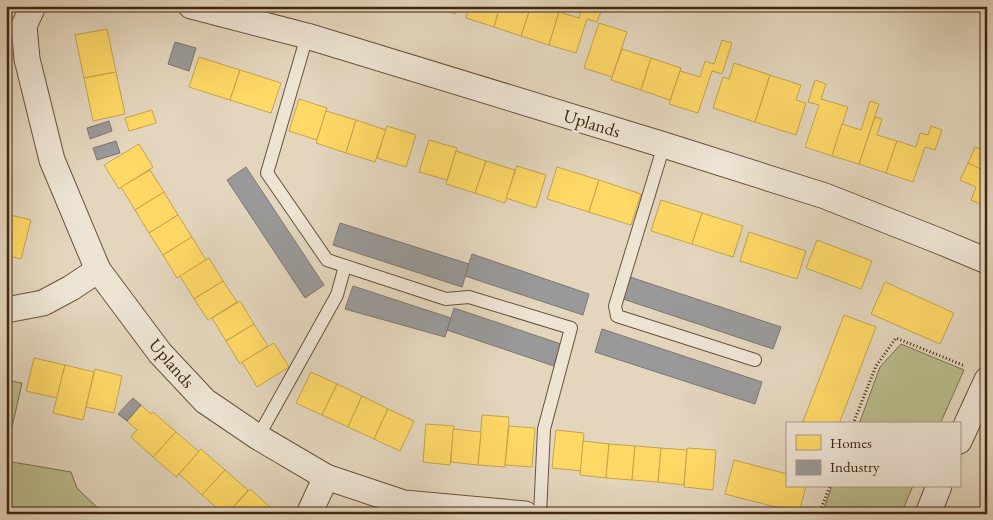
<svg xmlns="http://www.w3.org/2000/svg" width="993" height="520" font-family="'EB Garamond',serif">
  <rect width="100%" height="100%" fill="#e3d6bd"/>
  <filter id="stains"><feTurbulence type="fractalNoise" baseFrequency=".004" numOctaves="4"/><feColorMatrix values="0 0 0 0 .2 0 0 0 0 .09 0 0 0 0 .02 0 0 0 .5 -.17"/></filter>
  <radialGradient id="worn" r=".72"><stop offset=".6" stop-color="#630" stop-opacity="0"/><stop offset="1" stop-color="#630" stop-opacity=".3"/></radialGradient>
  <g fill="#babc8d" stroke="#7d704e">
    <polygon points="901,344 964,370 940,424 859,424 880,367"/>
    <polygon points="6,380 22,383 6,454"/>
    <polygon points="6,461 71,472 77,488 104,514 6,514"/>
    <polygon points="832,486 913,486 901,514 822,514"/>
  </g>
  <g fill="#ffd966" stroke="#c6a34c">
    <polygon points="432,6 458,6 455,14"/>
    <polygon points="470,6 500,6 494,27 466,18"/>
    <polygon points="500,6 531,6 521,36 494,27"/>
    <polygon points="531,6 541,6 559,12 549,45 521,36"/>
    <polygon points="583,6 603,6 597,22 587,19 576,53 549,45 559,12 579,18"/>
    <polygon points="969,6 984,6 983,11"/>
    <polygon points="599,23 627,32 612,77 584,68"/>
    <polygon points="107,29 116,72 84,78 75,35"/>
    <polygon points="722,40 732,43 722,74 712,71 698,113 669,104 680,71 700,77 705,61 714,64"/>
    <polygon points="622,49 651,58 641,90 611,80"/>
    <polygon points="199,57 240,70 230,100 189,87"/>
    <polygon points="651,58 681,68 670,100 641,90"/>
    <polygon points="734,63 770,75 755,122 713,108 723,77 729,79"/>
    <polygon points="240,70 281,83 271,113 230,100"/>
    <polygon points="116,72 125,114 93,121 84,78"/>
    <polygon points="770,75 801,85 796,100 806,103 796,135 755,122"/>
    <polygon points="815,80 826,84 821,99 848,107 832,156 805,147 819,105 808,102"/>
    <polygon points="299,99 327,108 317,140 289,131"/>
    <polygon points="870,101 879,104 859,164 832,156 842,124 861,130"/>
    <polygon points="152,110 156,123 129,131 125,118"/>
    <polygon points="326,111 356,120 346,153 316,143"/>
    <polygon points="875,117 882,119 877,135 897,141 886,173 859,164"/>
    <polygon points="356,120 386,130 375,162 346,153"/>
    <polygon points="387,126 416,135 406,167 377,158"/>
    <polygon points="931,126 942,130 935,150 925,147 913,182 886,173 897,141 916,147 920,133 928,135"/>
    <polygon points="429,140 457,148 447,180 419,172"/>
    <polygon points="139,144 153,167 119,189 104,165"/>
    <polygon points="975,147 987,152 987,172 968,163"/>
    <polygon points="456,151 486,161 475,193 446,184"/>
    <polygon points="486,161 515,170 505,203 475,193"/>
    <polygon points="968,163 987,172 987,207 971,200 976,187 960,180"/>
    <polygon points="517,166 546,175 536,208 506,198"/>
    <polygon points="557,167 599,180 589,212 547,199"/>
    <polygon points="150,170 164,192 135,210 121,187"/>
    <polygon points="599,180 641,194 631,225 589,212"/>
    <polygon points="164,192 178,215 149,233 135,210"/>
    <polygon points="661,200 702,213 692,244 651,231"/>
    <polygon points="702,213 743,226 733,257 692,244"/>
    <polygon points="6,214 31,220 21,259 6,255"/>
    <polygon points="178,215 192,237 163,255 149,233"/>
    <polygon points="749,232 806,251 797,279 740,261"/>
    <polygon points="192,237 206,260 177,278 163,255"/>
    <polygon points="817,240 872,261 861,289 806,268"/>
    <polygon points="209,258 223,281 194,299 180,276"/>
    <polygon points="223,281 237,302 208,320 194,299"/>
    <polygon points="885,282 954,313 940,344 871,314"/>
    <polygon points="240,301 254,324 226,341 212,318"/>
    <polygon points="844,315 876,327 839,424 802,424"/>
    <polygon points="254,324 268,346 240,364 226,341"/>
    <polygon points="274,343 289,367 257,387 242,362"/>
    <polygon points="34,358 65,365 57,398 26,391"/>
    <polygon points="65,365 94,372 83,420 53,413"/>
    <polygon points="95,369 122,376 114,413 86,407"/>
    <polygon points="311,372 337,384 322,415 296,403"/>
    <polygon points="337,384 362,396 348,427 322,415"/>
    <polygon points="362,396 388,409 374,439 348,427"/>
    <polygon points="141,405 151,414 153,412 176,432 153,457 131,437 137,430 127,421"/>
    <polygon points="388,409 414,421 400,451 374,439"/>
    <polygon points="482,415 509,417 505,467 478,465"/>
    <polygon points="426,424 454,426 450,465 423,462"/>
    <polygon points="509,426 535,428 532,467 505,465"/>
    <polygon points="453,429 481,432 478,465 451,462"/>
    <polygon points="556,430 584,433 581,471 552,468"/>
    <polygon points="176,432 199,452 176,477 153,457"/>
    <polygon points="583,441 609,444 606,478 580,475"/>
    <polygon points="609,444 635,446 632,480 606,478"/>
    <polygon points="635,446 661,448 658,482 632,480"/>
    <polygon points="661,448 687,450 684,485 658,482"/>
    <polygon points="687,448 716,450 713,490 684,487"/>
    <polygon points="201,449 225,470 202,495 179,474"/>
    <polygon points="734,460 787,474 787,486 806,486 799,513 725,494"/>
    <polygon points="225,470 248,490 227,514 224,514 202,495"/>
    <polygon points="250,489 270,507 264,514 227,514"/>
    <polygon points="983,508 987,510 987,514 979,514"/>
  </g>
  <g fill="#999" stroke="#7e766f">
    <polygon points="175,42 196,48 189,71 168,64"/>
    <polygon points="109,121 112,131 90,139 87,128"/>
    <polygon points="116,141 120,153 97,160 93,148"/>
    <polygon points="246,167 324,285 305,298 227,180"/>
    <polygon points="340,223 469,264 462,287 333,245"/>
    <polygon points="472,254 589,294 583,315 465,276"/>
    <polygon points="630,277 781,327 773,349 623,299"/>
    <polygon points="353,286 451,318 445,337 345,309"/>
    <polygon points="454,308 561,344 554,366 447,330"/>
    <polygon points="602,329 762,382 755,404 595,352"/>
    <polygon points="133,398 141,405 127,421 118,414"/>
  </g>
  <g fill="none" stroke-linecap="round" stroke-linejoin="round">
    <g stroke="#69513a" stroke-width="14">
      <g id="service">
        <polyline points="307,36 267,173 327,260 446,299 469,297 571,328 544,429 540,514"/>
        <polyline points="664,145 615,306 617,316 755,360"/>
        <polyline points="258,437 337,295 345,266"/>
      </g>
    </g>
    <g stroke="#69513a" stroke-width="27">
      <g id="minor">
        <polyline points="33,6 24,26 27,59 52,160 98,270 160,353 205,401 258,437 326,477 404,503 525,514"/>
        <polyline points="191,6 307,36 664,145 825,196 939,241 987,261"/>
        <polyline points="6,310 43,303 71,288 98,270"/>
        <polyline points="959,441 987,380"/>
        <polyline points="309,514 326,477"/>
        <polyline points="928,514 939,486"/>
      </g>
    </g>
    <g stroke="#40250e" stroke-width="3" stroke-dasharray="1 2.5" stroke-linecap="butt">
      <polyline points="853,424 876,366 896,338 965,366"/>
      <polyline points="819,514 830,486"/>
    </g>
    <use href="#service" stroke="#ede4d4" stroke-width="12"/>
    <use href="#minor" stroke="#ede4d4" stroke-width="25"/>
  </g>
  <g text-anchor="middle" dominant-baseline="central" stroke-width="5" stroke-linejoin="round" paint-order="stroke">
    <g font-size="18" fill="#40250e" stroke="#ede4d4">
      <text transform="translate(592 123) rotate(17)">Uplands</text>
      <text transform="translate(172 363) rotate(49)">Uplands</text>
    </g>
  </g>
  <rect width="993" height="520" fill="none" stroke="#e3d6bd" stroke-width="25"/>
  <rect x="8" y="8" width="978" height="505" fill="none" stroke="#40250e" stroke-width="2.5"/>
  <rect x="12" y="12" width="968" height="495" fill="none" stroke="#40250e"/>
  <rect x="786" y="422" width="175" height="65" fill="#ede4d4" stroke="#a89885"/>
  <rect x="796" y="435" width="25" height="15" fill="#ffd966" stroke="#a89885"/>
  <text x="830" y="448" font-size="15" fill="#40250e">Homes</text>
  <rect x="796" y="460" width="25" height="15" fill="#999999" stroke="#a89885"/>
  <text x="830" y="472" font-size="15" fill="#40250e">Industry</text>
  <rect width="100%" height="100%" filter="url(#stains)"/>
  <rect width="100%" height="100%" fill="url(#worn)"/>
</svg>
